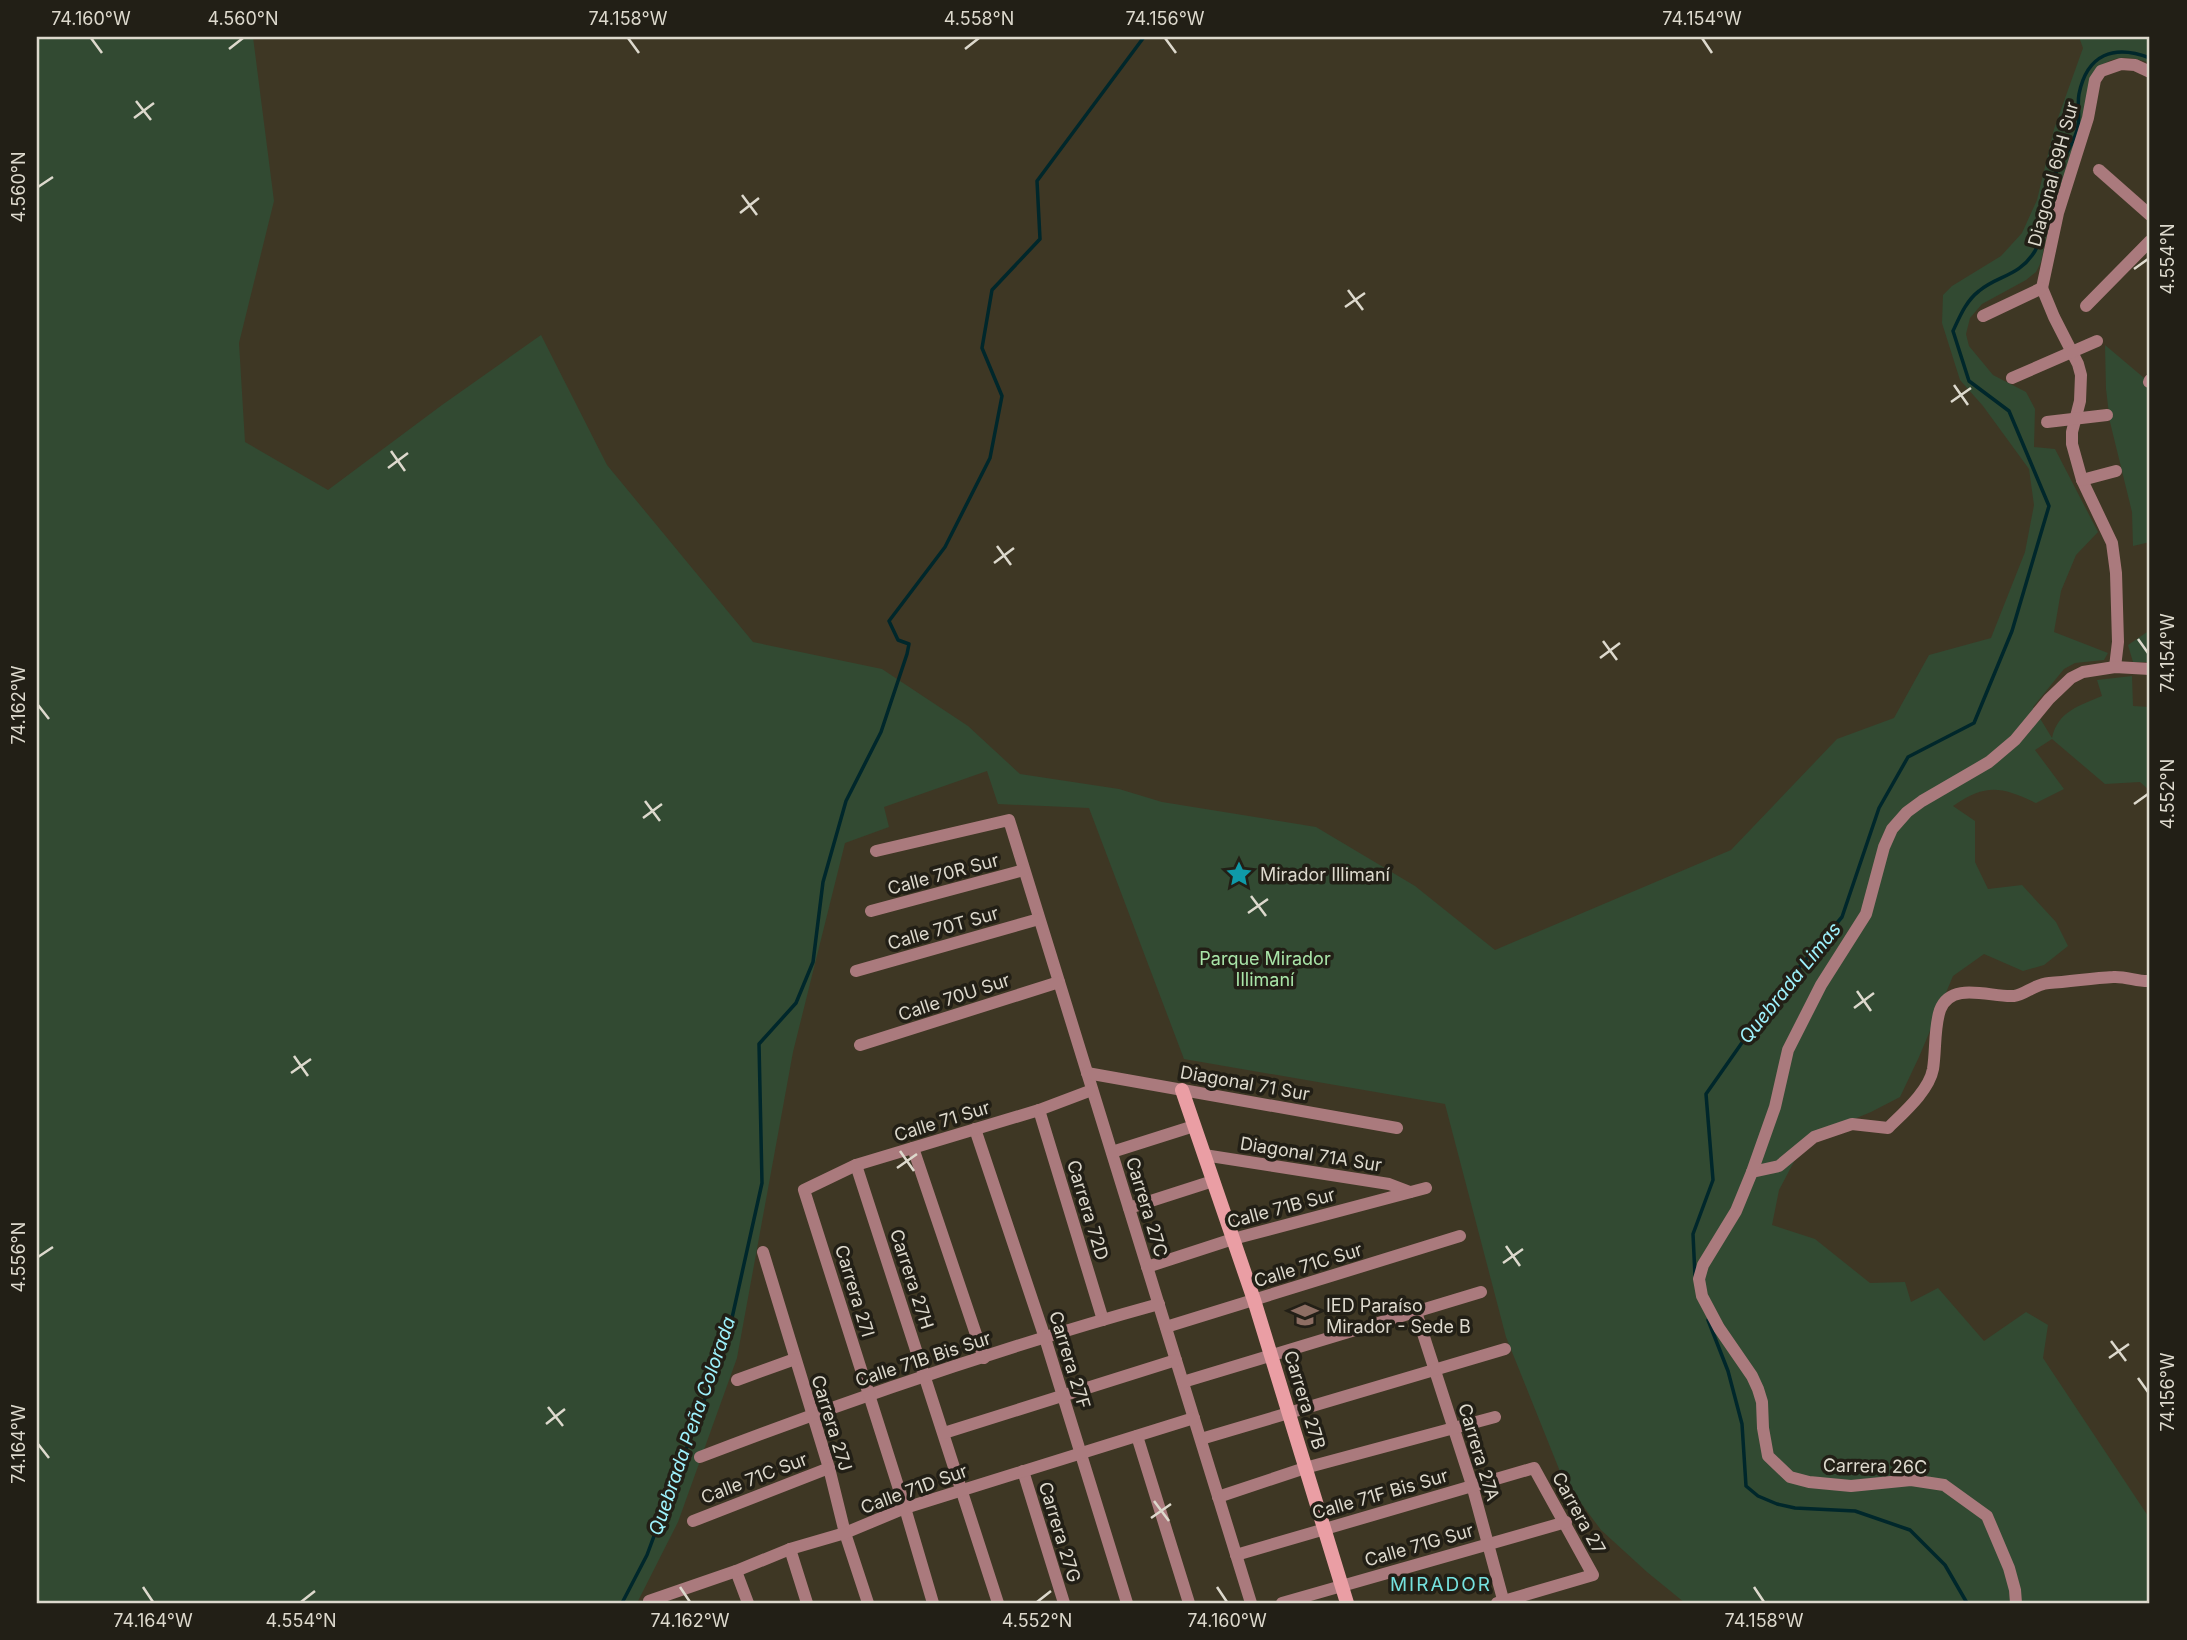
<svg xmlns="http://www.w3.org/2000/svg" width="2187" height="1640" font-family="Inter,sans-serif">
  <rect width="100%" height="100%" fill="#3e3724"/>
  <g fill="#324a32">
    <path d="M37,37h216l21,164 -35,142 6,99 83,48 114,-85 99,-70 66,130 146,177 129,27 86,57 52,48 99,15 43,13 154,25 99,59 80,64 236,-100 106,-111 57,-21 35,-63 62,-17 34,-86 9,-47 -5,-36 -46,-63 -23,-26 -18,-57 1,-28 9,-9 49,-30 21,-23 15,-33 17,-71 29,-81 -4,-11h71v26c-20,-7 -33,-9 -51,4l-25,86 -28,85 -5,24 -5,10 -10,8 -44,24 -12,14 -4,16 3,12 24,29 33,17 9,17 -1,38 21,2 43,83 -22,23 -15,36 -7,41 54,21 -4,7 -29,3 -11,6 -31,38 19,31c6,-27 27,-32 50,-42l-5,-16 35,-4 1,30 17,1v84l-10,-9 -35,2 -53,-45 -17,11 29,39 -28,14c-35,-16 -49,-20 -83,3l22,15v41l13,27 34,-4 34,37 12,24 -24,19 -21,6 -39,-17 -31,22 -34,81 -19,40 -29,15 -53,22 -21,22 -18,34 -7,35 43,14 55,44 35,-1 6,20 27,-14 46,53 42,-29 22,13 -5,33 107,161v84h-465l-38,-31 -46,-42 -38,-51 -57,-142 -61,-233 -261,-45 -95,-251 -91,-4 -11,-33 -103,36 5,20 -44,16 -52,209 -56,306 -59,164 -41,81h-600z"/>
    <polygon points="2105,345 2150,383 2150,542 2133,546 2132,512 2110,422 2106,389"/>
    <polygon points="2150,630 2150,662 2133,662 2128,645"/>
  </g>
  <g fill="none" stroke-linecap="round" stroke-linejoin="round">
    <g stroke="#00272b" stroke-width="3.5">
      <path d="M1695,1276l-2,-42 20,-54 -7,-86 68,-97 68,-80 37,-109 29,-51 66,-34 38,-92 37,-125 -40,-95 -40,-30 -16,-50c7,-15 13,-30 26,-40 19,-16 40,-14 56,-40 10,-17 10,-52 18,-72 7,-17 22,-35 25,-53 2,-11 -1,-22 1,-32 8,-40 35,-50 71,-36"/>
      <polyline points="1708,1320 1728,1371 1742,1424 1746,1486 1758,1496 1777,1504 1795,1508 1855,1511 1910,1530 1945,1565 1967,1603"/>
      <polyline points="622,1603 647,1555 728,1336 762,1183 759,1044 796,1003 813,962 823,882 846,801 881,732 907,654 909,644 898,640 889,621 945,547 990,458 1002,396 982,348 992,290 1040,239 1037,181 1144,37"/>
    </g>
    <g stroke="#aa7a7d" stroke-width="12">
      <polyline points="2099,170 2150,215"/>
      <polyline points="2042,288 2054,317 2078,364 2081,375 2080,401 2072,432 2072,444 2082,480 2112,543 2116,573 2118,642 2115,667"/>
      <polyline points="2042,288 2058,213 2088,118 2095,80 2101,71 2121,64 2135,65 2150,72"/>
      <polyline points="2086,306 2150,241"/>
      <polyline points="1983,316 2042,288"/>
      <polyline points="2012,378 2097,341"/>
      <polyline points="2149,382 2150,380"/>
      <polyline points="2047,422 2107,415"/>
      <polyline points="2082,480 2116,471"/>
      <polyline points="876,851 1009,820 1251,1603"/>
      <polyline points="871,911 1024,870"/>
      <polyline points="856,971 1039,919"/>
      <polyline points="860,1045 1059,982"/>
      <polyline points="1087,1073 1397,1128"/>
      <polyline points="1039,1110 1103,1320"/>
      <polyline points="975,1129 1045,1338 1127,1603"/>
      <polyline points="913,1148 984,1358"/>
      <polyline points="1112,1152 1194,1126"/>
      <polyline points="1204,1155 1389,1184 1410,1192"/>
      <polyline points="856,1165 998,1603"/>
      <path d="M1752,1172l27,-6 35,-29 38,-13 36,4c15,-15 41,-37 45,-59 3,-19 1,-41 7,-59 11,-30 52,-12 74,-14 11,-1 20,-12 35,-13 21,-1 42,-5 64,-6 13,-1 25,5 37,4"/>
      <polyline points="1129,1208 1213,1181"/>
      <polyline points="763,1252 829,1468 845,1533 868,1603"/>
      <polyline points="1147,1267 1233,1239 1426,1188"/>
      <polyline points="1416,1312 1472,1485 1504,1603"/>
      <polyline points="1166,1327 1460,1236"/>
      <polyline points="737,1380 795,1359"/>
      <polyline points="1183,1382 1481,1292"/>
      <polyline points="944,1433 1176,1360"/>
      <polyline points="1137,1436 1189,1603"/>
      <polyline points="1201,1439 1505,1349"/>
      <path d="M700,1457c151,-58 303,-110 459,-153"/>
      <polyline points="1023,1471 1064,1603"/>
      <polyline points="1218,1497 1305,1468 1495,1417"/>
      <polyline points="693,1521 829,1468"/>
      <polyline points="790,1549 807,1603"/>
      <polyline points="1236,1555 1534,1468 1593,1575 1497,1603"/>
      <polyline points="736,1571 748,1603"/>
      <polyline points="649,1601 736,1571 790,1549 845,1533 905,1508 1194,1418"/>
      <polyline points="933,1603 905,1508 804,1190 856,1165 1039,1110 1092,1090"/>
      <polyline points="1282,1603 1566,1522"/>
      <polyline points="2016,1603 2015,1590 2009,1568 1987,1516 1944,1485 1911,1480 1851,1486 1809,1482 1790,1477 1768,1456 1763,1428 1762,1402 1758,1389 1752,1376 1719,1328 1702,1296 1699,1279 1703,1265 1736,1211 1752,1172 1775,1107 1788,1050 1821,985 1866,914 1884,847 1892,829 1907,812 1922,801 1989,762 2015,740 2049,699 2071,678 2083,672 2115,667 2150,669"/>
    </g>
    <polyline stroke="#ea9ea4" stroke-width="14" points="1182,1090 1254,1300 1347,1603"/>
  </g>
  <path fill="none" stroke="#ddd9cd" stroke-width="2.5" d="M91,38l11,15M628,38l11,15M1165,38l11,15M1702,38l10,15M229,49l14,-11M965,49l14,-11M136,101l15,19M134,118l20,-15M38,187l15,-10M742,195l15,20M740,213l19,-15M2134,269l14,-10M1348,290l15,20M1345,307l20,-14M1954,385l14,20M1951,402l20,-14M391,451l14,20M388,468l20,-15M997,546l14,19M994,563l20,-15M2138,639l10,14M1603,641l14,19M1600,658l20,-15M38,705l11,14M645,801l15,20M2134,804l14,-10M643,818l19,-14M1251,896l15,20M1248,913l20,-14M1857,991l14,20M1854,1008l20,-15M294,1056l14,20M291,1073l20,-14M900,1151l14,20M897,1168l20,-14M1506,1246l14,20M38,1257l15,-10M1503,1263l20,-14M2111,1341l15,20M2109,1358l20,-14M2138,1378l10,14M548,1407l15,19M546,1424l19,-15M38,1444l11,14M1154,1501l15,20M1151,1518l20,-14M143,1587l10,15M680,1587l10,15M1217,1587l10,15M1754,1587l10,15M301,1602l14,-11M1037,1602l14,-11"/>
  <defs>
    <g id="sight-bare" transform="scale(2.1)"><path d="M0-6L1.8-2.2L6-1.7L2.9 1.2L3.7 5.4L0 3.3L-3.7 5.4L-2.9 1.2L-6-1.7L-1.8-2.2Z" fill="#0f9aa8" stroke="#221f16" stroke-width="2.5" paint-order="stroke"/></g>
    <g id="school-bare" transform="scale(2.1)"><path d="M0-5L7-2L0 1L-7-2ZM-4 1L0 2.5L4 1V4Q0 6-4 4Z" fill="#8d6e63" stroke="#221f16" stroke-width="2.5" paint-order="stroke"/></g>
  </defs>
  <g fill-rule="evenodd">
    <use href="#sight-bare" x="1239" y="874"/>
    <use href="#school-bare" x="1305" y="1315"/>
  </g>
  <g text-anchor="middle" dominant-baseline="central" stroke-width="7" stroke-linejoin="round" paint-order="stroke">
    <g font-size="18" fill="#ddd9cd" stroke="#221f16">
      <text transform="translate(2053 174) rotate(-75)">Diagonal 69H Sur</text>
      <text transform="translate(943 874) rotate(-15)">Calle 70R Sur</text>
      <text transform="translate(943 928) rotate(-16)">Calle 70T Sur</text>
      <text transform="translate(954 997) rotate(-18)">Calle 70U Sur</text>
      <text transform="translate(1245 1083) rotate(10)">Diagonal 71 Sur</text>
      <text transform="translate(942 1121) rotate(-17)">Calle 71 Sur</text>
      <text transform="translate(1311 1154) rotate(9)">Diagonal 71A Sur</text>
      <text transform="translate(1147 1207) rotate(73)">Carrera 27C</text>
      <text transform="translate(1281 1208) rotate(-15)">Calle 71B Sur</text>
      <text transform="translate(1088 1210) rotate(73)">Carrera 72D</text>
      <text transform="translate(1308 1265) rotate(-17)">Calle 71C Sur</text>
      <text transform="translate(912 1279) rotate(72)">Carrera 27H</text>
      <text transform="translate(855 1291) rotate(73)">Carrera 27I</text>
      <text transform="translate(923 1359) rotate(-18)">Calle 71B Bis Sur</text>
      <text transform="translate(1070 1360) rotate(73)">Carrera 27F</text>
      <text transform="translate(1305 1400) rotate(73)">Carrera 27B</text>
      <text transform="translate(832 1423) rotate(73)">Carrera 27J</text>
      <text transform="translate(1479 1452) rotate(73)">Carrera 27A</text>
      <text transform="translate(1875 1466) rotate(1)">Carrera 26C</text>
      <text transform="translate(754 1478) rotate(-21)">Calle 71C Sur</text>
      <text transform="translate(914 1489) rotate(-20)">Calle 71D Sur</text>
      <text transform="translate(1380 1494) rotate(-16)">Calle 71F Bis Sur</text>
      <text transform="translate(1579 1513) rotate(61)">Carrera 27</text>
      <text transform="translate(1060 1532) rotate(73)">Carrera 27G</text>
      <text transform="translate(1419 1545) rotate(-16)">Calle 71G Sur</text>
    </g>
    <g font-size="18" fill="#ddd9cd" stroke="#221f16" text-anchor="start">
      <text x="1260" y="874">Mirador Illimaní</text>
      <text x="1326" y="1305">IED Paraíso<tspan x="1326" dy="21">Mirador - Sede B</tspan></text>
    </g>
    <g font-size="18" fill="#a9e5a8" stroke="#221f16">
      <text x="1265" y="958">Parque Mirador<tspan x="1265" dy="21">Illimaní</tspan></text>
    </g>
    <g font-size="19" font-style="italic" fill="#9ef2fd" stroke="#221f16">
      <text transform="translate(1790 983) rotate(-51)">Quebrada Limas</text>
      <text transform="translate(692 1426) rotate(-71)">Quebrada Peña Colorada</text>
    </g>
    <g font-size="19" letter-spacing="2" fill="#75e1de" stroke="#221f16">
      <text x="1441" y="1584">MIRADOR</text>
    </g>
  </g>
  <rect width="2187" height="1640" fill="none" stroke="#221f16" stroke-width="77"/>
  <rect x="38" y="38" width="2110" height="1564" fill="none" stroke="#ddd9cd" stroke-width="2.5"/>
  <g font-size="18" text-anchor="middle" fill="#ddd9cd">
    <text x="91" y="25">74.160°W</text>
    <text x="243" y="25">4.560°N</text>
    <text x="628" y="25">74.158°W</text>
    <text x="979" y="25">4.558°N</text>
    <text x="1165" y="25">74.156°W</text>
    <text x="1702" y="25">74.154°W</text>
    <text transform="translate(19 187) rotate(-90)" y="6">4.560°N</text>
    <text transform="translate(2168 259) rotate(-90)" y="6">4.554°N</text>
    <text transform="translate(2168 653) rotate(-90)" y="6">74.154°W</text>
    <text transform="translate(19 705) rotate(-90)" y="6">74.162°W</text>
    <text transform="translate(2168 794) rotate(-90)" y="6">4.552°N</text>
    <text transform="translate(19 1257) rotate(-90)" y="6">4.556°N</text>
    <text transform="translate(2168 1392) rotate(-90)" y="6">74.156°W</text>
    <text transform="translate(19 1444) rotate(-90)" y="6">74.164°W</text>
    <text x="153" y="1627">74.164°W</text>
    <text x="301" y="1627">4.554°N</text>
    <text x="690" y="1627">74.162°W</text>
    <text x="1037" y="1627">4.552°N</text>
    <text x="1227" y="1627">74.160°W</text>
    <text x="1764" y="1627">74.158°W</text>
  </g>
</svg>
